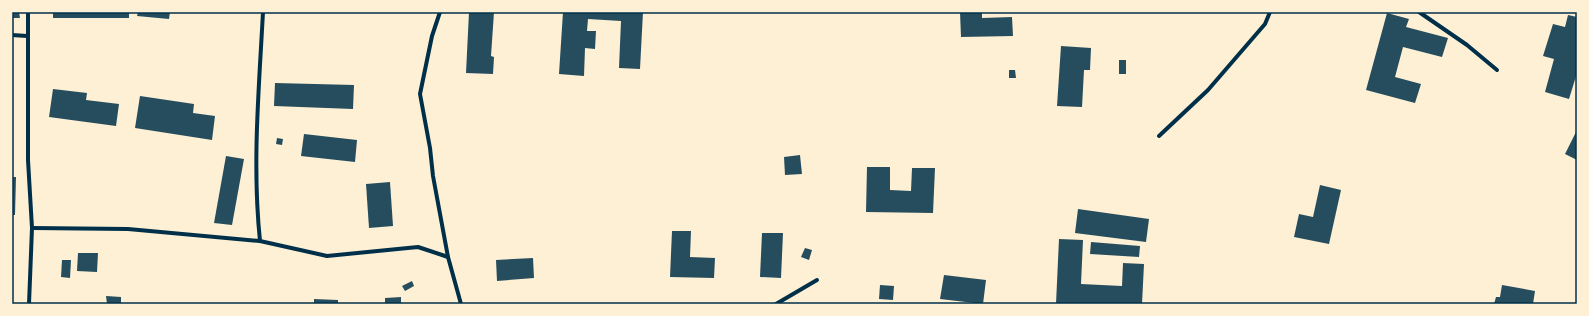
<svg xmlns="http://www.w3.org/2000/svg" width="1589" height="316" font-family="Inter,sans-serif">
  <rect width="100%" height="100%" fill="#fdf0d5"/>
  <g fill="#264d5e">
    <polygon points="12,12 19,12 20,18 12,18"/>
    <rect x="53" y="12" width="76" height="6"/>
    <polygon points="138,12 170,12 169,19 137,16"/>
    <polygon points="469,12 494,12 491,56 494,57 493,74 466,73"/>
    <polygon points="563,12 643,12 640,69 619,68 621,21 588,19 587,31 596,31 595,49 585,48 584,76 559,74"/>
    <polygon points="960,12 982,12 982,18 1012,17 1013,36 961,37"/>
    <polygon points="1387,13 1409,19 1406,27 1448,38 1442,57 1403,47 1395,77 1421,84 1415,103 1366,90"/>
    <polygon points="1568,15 1577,17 1577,73 1569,99 1545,92 1554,59 1543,56 1553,24 1565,27"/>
    <polygon points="1061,46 1091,48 1090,70 1084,70 1082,107 1057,106"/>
    <rect x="1119" y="60" width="7" height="14"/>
    <polygon points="1009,70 1015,70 1016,78 1009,78"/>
    <polygon points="275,83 354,85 353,109 274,106"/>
    <polygon points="53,89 87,93 86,100 119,104 116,126 49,117"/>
    <polygon points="140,96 194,104 193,113 215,116 212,140 135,128"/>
    <polygon points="1577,130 1577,160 1565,154"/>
    <polygon points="304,134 357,140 355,162 301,156"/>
    <polygon points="277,138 283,139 282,145 276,144"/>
    <polygon points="800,155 802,174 785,175 784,157"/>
    <polygon points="226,156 244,159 232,225 214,223"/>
    <polygon points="867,167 890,167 890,190 911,191 912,168 935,168 933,213 866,212"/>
    <polygon points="12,177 16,177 15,215 12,215"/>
    <polygon points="390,182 393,226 369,228 366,184"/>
    <polygon points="1320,185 1341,190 1329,244 1294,237 1299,214 1313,217"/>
    <polygon points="1078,209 1149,219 1146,242 1075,233"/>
    <polygon points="672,231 691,231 690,257 715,258 714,278 670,277"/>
    <polygon points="762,233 783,233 781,278 760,277"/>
    <polygon points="1059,239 1083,240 1081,284 1122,286 1123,263 1144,264 1142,304 1056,304"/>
    <polygon points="1091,242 1140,246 1139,257 1090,254"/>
    <polygon points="805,248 812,250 809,260 801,257"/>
    <polygon points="78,253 98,253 97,272 77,271"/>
    <polygon points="533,258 534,278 497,281 496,260"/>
    <polygon points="62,260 71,260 70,278 61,277"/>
    <polygon points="944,275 986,280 983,304 940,299"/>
    <polygon points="412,281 414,286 405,291 402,286"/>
    <polygon points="880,285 894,286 893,300 879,299"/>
    <polygon points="1502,285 1535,291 1533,304 1494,304 1496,297 1500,297"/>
    <polygon points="106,296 121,297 121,304 107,304"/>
    <polygon points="401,297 401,304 385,304 385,298"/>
    <polygon points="314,299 338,300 338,304 314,304"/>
  </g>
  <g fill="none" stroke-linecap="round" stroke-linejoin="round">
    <g stroke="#003049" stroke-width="4">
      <polyline points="28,12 28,160 32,228 29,304"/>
      <polyline points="440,12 432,36 420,94 430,148 433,176 448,257 461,304"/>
      <polyline points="1419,12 1467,45 1497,70"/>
      <polyline points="12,35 27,36"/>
      <polyline points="1159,136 1208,90 1265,24 1270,12"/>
      <polyline points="32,228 128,229 260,241 327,256 418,247 448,257"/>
      <path d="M260,241c-8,-76 -1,-153 3,-229"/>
      <polyline points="776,304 817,280"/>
    </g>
  </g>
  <rect width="1589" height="316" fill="none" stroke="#fdf0d5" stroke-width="26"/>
  <rect x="13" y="13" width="1563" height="290" fill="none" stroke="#003049" stroke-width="1.5"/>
</svg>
